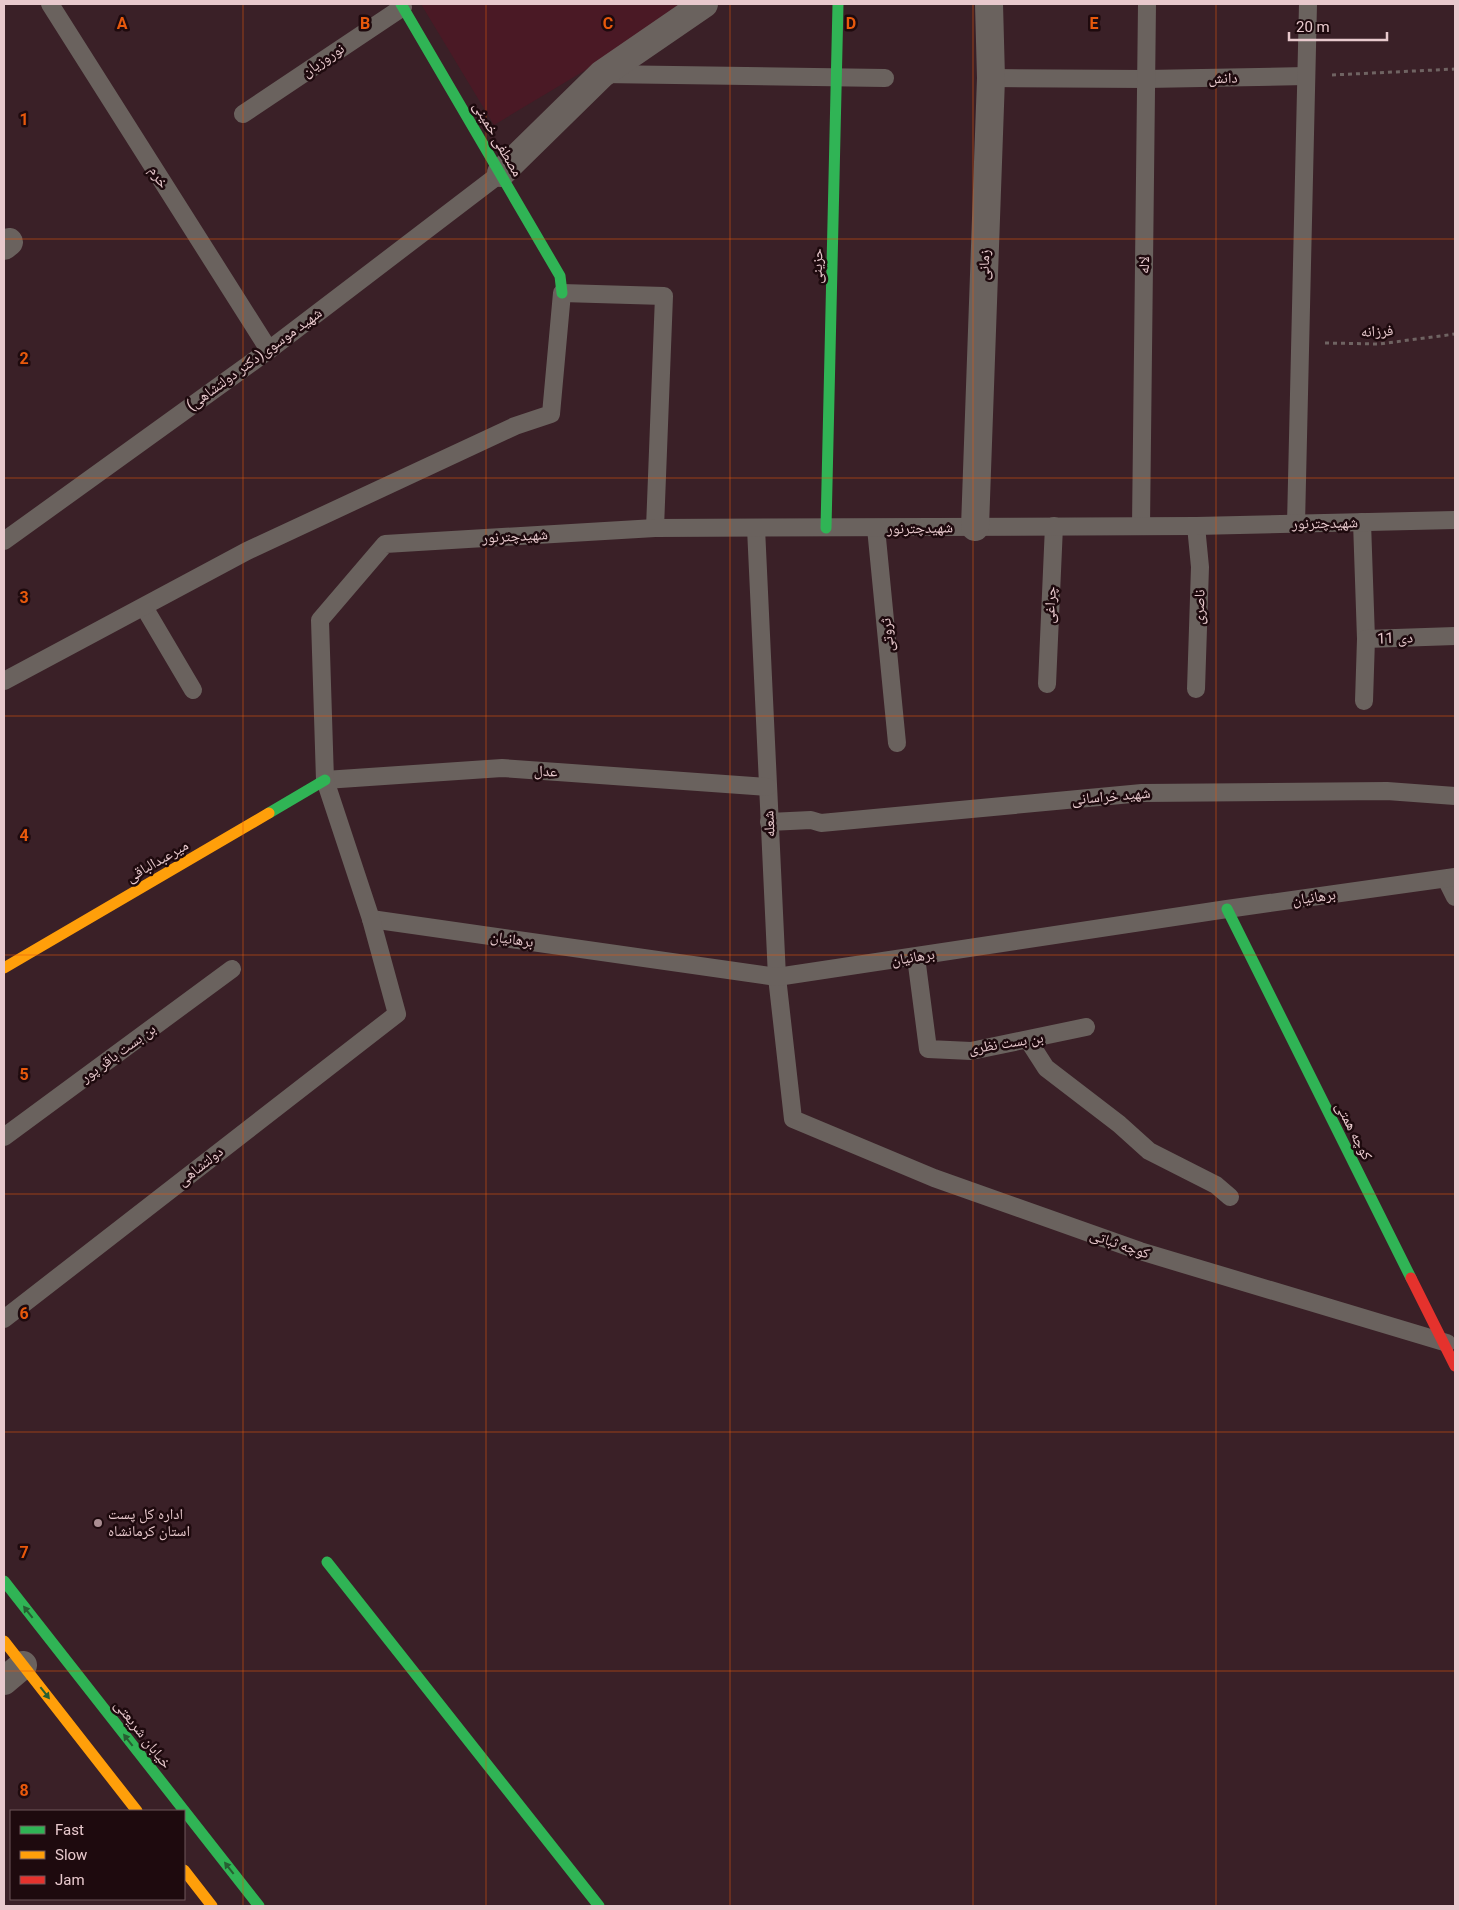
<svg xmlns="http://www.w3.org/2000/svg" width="1459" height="1910" font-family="Roboto,'Noto Naskh Arabic',sans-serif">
  <rect width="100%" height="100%" fill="#3a2027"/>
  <polygon fill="#4a1925" points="421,4 696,4 494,125"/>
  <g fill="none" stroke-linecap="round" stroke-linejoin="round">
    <g stroke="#6f6362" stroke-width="3" stroke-dasharray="4 4" stroke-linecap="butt">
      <polyline points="1332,75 1455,69"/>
      <polyline points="1325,343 1379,344 1455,334"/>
    </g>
    <g stroke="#6a625e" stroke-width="18">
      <polyline points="50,4 269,350"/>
      <polyline points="602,74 885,78"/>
      <polyline points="991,78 1146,79 1306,76"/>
      <polyline points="243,114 403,7"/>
      <polyline points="1362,522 1366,639"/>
      <polyline points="1296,524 1308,4"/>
      <polyline points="1141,526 1147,4"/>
      <polyline points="756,528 777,977 793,1119 934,1178 1140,1251 1447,1343"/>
      <polyline points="876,528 897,743"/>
      <polyline points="4,541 269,350 501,173"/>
      <polyline points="144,607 193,690"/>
      <polyline points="4,681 247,551 515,426 551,414 562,293 664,296 655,528"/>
      <polyline points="1047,684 1054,526"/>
      <polyline points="1196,689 1200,567 1196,526"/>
      <polyline points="1364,701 1366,639 1455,636"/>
      <polyline points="325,780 502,768 767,787"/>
      <polyline points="769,822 811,820 821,823 1142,793 1387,791 1455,796"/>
      <polyline points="1446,879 1455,897"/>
      <polyline points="371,919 777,977 1227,909 1455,877"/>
      <polyline points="916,957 928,1049 971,1051 1086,1027"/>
      <polyline points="1028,1040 1046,1068 1119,1124 1149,1151 1216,1185 1230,1197"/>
      <polyline points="4,1137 232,969"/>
      <polyline points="4,1319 397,1014 371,919 325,780 320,620 385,544 655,528 1196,526 1455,520"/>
    </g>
    <g stroke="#6a625e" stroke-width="28">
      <polyline points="501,173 602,74 704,4"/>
      <polyline points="4,246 9,242"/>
      <polyline points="975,527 991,78 989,4"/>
      <polyline points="4,1681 23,1665"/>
    </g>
    <g stroke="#30b455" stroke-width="11">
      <polyline points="401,4 560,276 562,293"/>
      <polyline points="826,528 838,4"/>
      <polyline points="269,813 325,780"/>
      <polyline points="1227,909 1411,1278"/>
      <polyline points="327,1562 599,1906"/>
      <polyline points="4,1581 259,1906"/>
    </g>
    <g stroke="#ff9f0a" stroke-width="11">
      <polyline points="4,968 269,813"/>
      <polyline points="4,1641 137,1811"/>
      <polyline points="184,1870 212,1906"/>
    </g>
    <polyline stroke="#e5322d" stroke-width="11" points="1411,1278 1455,1366"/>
  </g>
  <defs><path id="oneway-solid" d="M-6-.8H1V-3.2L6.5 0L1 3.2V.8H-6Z" transform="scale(1.25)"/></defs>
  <g fill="#275f32">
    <use href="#oneway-solid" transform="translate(28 1612) rotate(-128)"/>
    <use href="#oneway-solid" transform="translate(45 1693) rotate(52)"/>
    <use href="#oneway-solid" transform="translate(128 1740) rotate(-128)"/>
    <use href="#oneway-solid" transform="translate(229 1868) rotate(-128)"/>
  </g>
  <path fill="none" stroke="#e8590c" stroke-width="1" stroke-opacity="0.55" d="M243,4v1902M486,4v1902M730,4v1902M973,4v1902M1216,4v1902M4,239h1451M4,478h1451M4,716h1451M4,955h1451M4,1194h1451M4,1432h1451M4,1671h1451"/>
  <circle fill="#ab8e93" stroke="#1e0a0e" stroke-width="2" cx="98" cy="1523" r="5"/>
  <g text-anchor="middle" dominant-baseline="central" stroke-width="5" stroke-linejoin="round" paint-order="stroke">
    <g font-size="15" fill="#e8c9cd" stroke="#1e0a0e">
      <text transform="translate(323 60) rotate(-34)">نوروزیان</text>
      <text transform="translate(1223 78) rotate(-1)">دانش</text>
      <text transform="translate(498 139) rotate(60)">مصطفی خمینی</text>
      <text transform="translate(159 177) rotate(58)">خرم</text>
      <text transform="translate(984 265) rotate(-88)">زمانی</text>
      <text transform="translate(1144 265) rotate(-89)">لاله</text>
      <text transform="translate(817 266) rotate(-89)">حزینی</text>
      <text transform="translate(1377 331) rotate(-3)">فرزانه</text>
      <text transform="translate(254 359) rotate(-36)">شهید موسوی(دکتر دولتشاهی)</text>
      <text transform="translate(1325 523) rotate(-1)">شهیدچترنور</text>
      <text transform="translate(920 528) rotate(-1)">شهیدچترنور</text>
      <text transform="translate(515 536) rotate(-3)">شهیدچترنور</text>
      <text transform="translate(1050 605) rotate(-87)">چراغی</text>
      <text transform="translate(1199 607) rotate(-88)">ناصری</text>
      <text transform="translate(887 635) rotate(-96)">ثروتی</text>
      <text transform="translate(1395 638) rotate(-2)">11 دی</text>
      <text transform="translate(546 771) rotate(4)">عدل</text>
      <text transform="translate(1111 796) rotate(-5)">شهید خراسانی</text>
      <text transform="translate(769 824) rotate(-93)">شعله</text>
      <text transform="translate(157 861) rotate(-30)">میرعبدالباقی</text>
      <text transform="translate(1314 897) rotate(-8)">برهانیان</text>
      <text transform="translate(512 939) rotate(8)">برهانیان</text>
      <text transform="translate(913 957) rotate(-9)">برهانیان</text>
      <text transform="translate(1006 1043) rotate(-9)">بن بست نظری</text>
      <text transform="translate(118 1053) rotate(-36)">بن بست باقر پور</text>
      <text transform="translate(1354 1131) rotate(63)">کوچه همتی</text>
      <text transform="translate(200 1166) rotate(-38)">دولتشاهی</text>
      <text transform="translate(1120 1244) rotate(19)">کوچه ثباتی</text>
      <text transform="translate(143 1734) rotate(52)">خیابان شریعتی</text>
    </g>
    <g font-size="15" fill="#e8c9cd" stroke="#1e0a0e" text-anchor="start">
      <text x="108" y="1514">اداره کل پست<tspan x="108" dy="17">استان کرمانشاه</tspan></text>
    </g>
  </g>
  <g font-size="16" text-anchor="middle" font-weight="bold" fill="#e8590c" stroke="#1e0a0e" stroke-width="5" stroke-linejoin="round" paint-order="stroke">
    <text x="122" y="29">A</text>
    <text x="365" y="29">B</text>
    <text x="608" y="29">C</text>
    <text x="851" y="29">D</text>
    <text x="1094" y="29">E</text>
    <text x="24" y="125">1</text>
    <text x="24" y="364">2</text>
    <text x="24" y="603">3</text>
    <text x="24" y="841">4</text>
    <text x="24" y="1080">5</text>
    <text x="24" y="1319">6</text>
    <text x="24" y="1558">7</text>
    <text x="24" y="1796">8</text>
  </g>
  <rect width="1459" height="1910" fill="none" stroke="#e8c9cd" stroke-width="10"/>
  <rect x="10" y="1810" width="175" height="90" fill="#1e0a0e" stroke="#6f565a"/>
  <rect x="20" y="1826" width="25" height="8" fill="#30b455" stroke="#6f565a"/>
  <text x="55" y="1835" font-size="15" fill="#e8c9cd">Fast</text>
  <rect x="20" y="1851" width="25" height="8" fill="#ff9f0a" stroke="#6f565a"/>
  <text x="55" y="1860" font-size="15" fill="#e8c9cd">Slow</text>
  <rect x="20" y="1876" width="25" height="8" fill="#e5322d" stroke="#6f565a"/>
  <text x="55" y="1885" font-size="15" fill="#e8c9cd">Jam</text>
  <path d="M1289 32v8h98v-8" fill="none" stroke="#e8c9cd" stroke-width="2.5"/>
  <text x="1296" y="32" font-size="15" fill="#e8c9cd" stroke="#1e0a0e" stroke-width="4" paint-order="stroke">20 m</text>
</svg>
